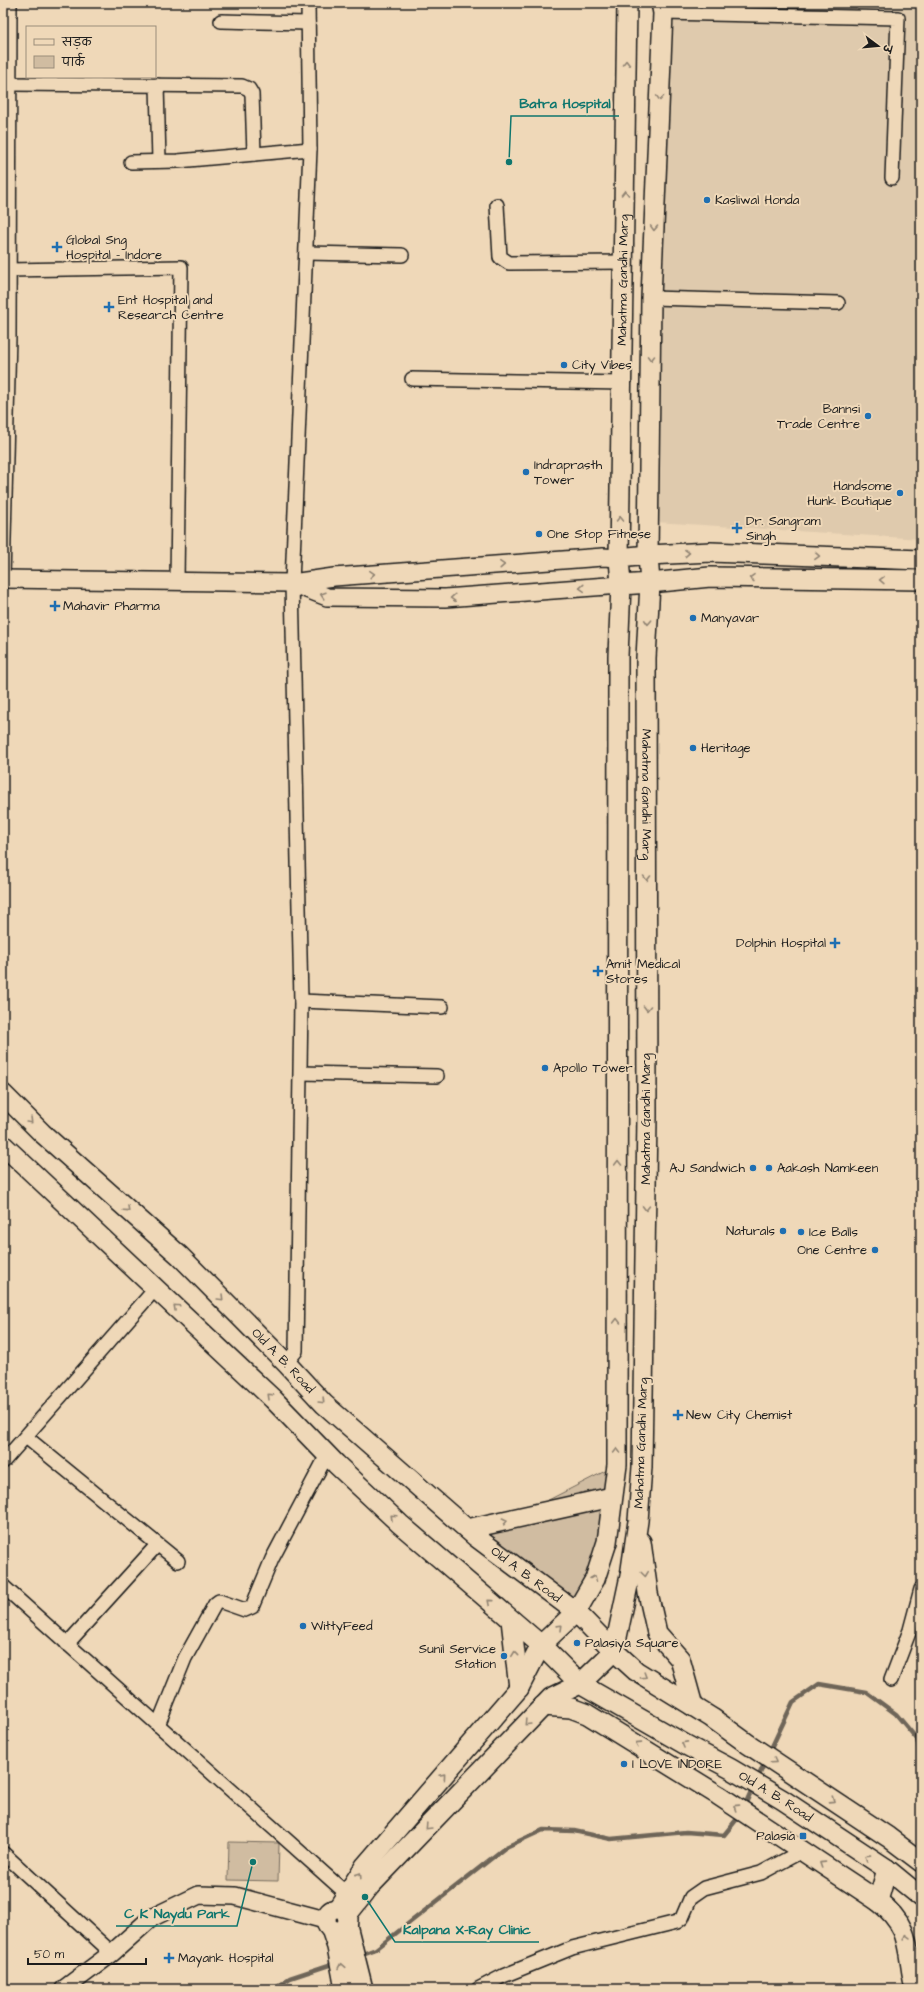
<svg xmlns="http://www.w3.org/2000/svg" width="924" height="1992" font-family="'Architects Daughter','Playpen Sans Deva',sans-serif">
  <rect width="100%" height="100%" fill="#efd8b8"/>
  <filter id="ink" filterUnits="userSpaceOnUse"><feTurbulence type="fractalNoise" baseFrequency=".025" numOctaves="2"/><feDisplacementMap in="SourceGraphic" scale="8" xChannelSelector="R" yChannelSelector="G"/><feConvolveMatrix kernelMatrix="1 2 1 2 8 2 1 2 1" color-interpolation-filters="sRGB"/></filter>
  <g filter="url(#ink)">
    <polygon fill="#dfcaad" points="652,3 921,3 921,539 656,522"/>
    <g fill="#d0bca1" stroke="#766c5e">
      <polygon points="617,1465 607,1542 576,1612 476,1537"/>
      <polygon points="229,1842 279,1843 278,1881 228,1880"/>
    </g>
    <g fill="none" stroke-linecap="round" stroke-linejoin="round">
      <g stroke="#6e6559" stroke-width="4.5">
        <polyline points="769,1753 793,1702 819,1684 866,1692 896,1714 917,1739 921,1756"/>
        <polyline points="757,1780 765,1762"/>
        <polyline points="744,1807 753,1787"/>
        <polyline points="360,1955 376,1949 506,1847 543,1830 574,1831 611,1839 686,1832 724,1835 741,1814"/>
        <polyline points="273,1989 290,1978 335,1963"/>
      </g>
      <g stroke="#1c1c1c" stroke-width="16">
        <g id="minor">
          <polyline points="663,13 898,18 892,178"/>
          <polyline points="221,21 308,23"/>
          <polyline points="10,84 242,86 249,89 252,94 254,154"/>
          <polyline points="157,85 159,161"/>
          <polyline points="131,162 178,161 310,149"/>
          <polyline points="497,205 500,257 509,263 624,262"/>
          <polyline points="306,253 402,255"/>
          <polyline points="9,270 181,267 177,581"/>
          <polyline points="651,298 838,303"/>
          <polyline points="412,379 622,383"/>
          <polyline points="3,579 9,336 10,3"/>
          <polyline points="301,1001 442,1007"/>
          <polyline points="301,1073 437,1076"/>
          <polyline points="286,1363 296,1351 301,1001 292,583 310,149 308,3"/>
          <polyline points="26,1437 178,1561"/>
          <polyline points="3,1462 156,1288"/>
          <polyline points="3,1586 347,1894"/>
          <polyline points="67,1644 157,1545"/>
          <polyline points="891,1680 910,1630 921,1589"/>
          <polyline points="158,1725 185,1658 215,1604 219,1601 245,1610 252,1607 272,1559 327,1455"/>
          <polyline points="3,1853 112,1953"/>
          <polyline points="478,1989 503,1976 572,1948 677,1922 682,1918 691,1897 704,1888 761,1873 802,1851"/>
        </g>
      </g>
      <g stroke="#1c1c1c" stroke-width="20">
        <g id="tertiary">
          <polyline points="3,579 292,583 334,577 603,557 619,558"/>
          <polyline points="294,584 327,597 445,598 621,585"/>
          <polyline points="64,1989 112,1953 151,1918 199,1895 235,1896 325,1920"/>
        </g>
      </g>
      <g stroke="#1c1c1c" stroke-width="22">
        <g id="secondary">
          <polyline points="661,3 663,13 651,298 648,555 711,552 921,560"/>
          <path id="s1" d="M619,558l8,-555"/>
          <path id="s2" d="M921,580l-211,-3 -60,6 -4,75 1,458 -5,351 -4,54 -8,55 -16,75 22,20 76,47 36,26 140,93 33,25"/>
          <path id="s3" d="M3,1094l39,39 138,123 106,107 38,41 152,133 100,75 19,-33 12,-37 10,-77 1,-809 3,-71 -2,-27 29,-3 2,28 -29,2"/>
          <polyline points="3,1145 273,1399 336,1464 400,1524 541,1645 519,1688 365,1866 338,1908"/>
          <polyline points="467,1529 612,1497"/>
          <polyline points="641,1542 648,1593 657,1633 680,1659 693,1706"/>
          <polyline points="511,1620 519,1688"/>
          <polyline points="543,1706 571,1708 587,1714 718,1795 878,1901"/>
          <path d="M887,1869l-9,32c35,27 28,49 37,88"/>
          <circle cx="337" cy="1920" r="11"/>
          <path id="s4" d="M347,1915l23,-29 181,-188 29,-14 34,-33 -38,-39 -35,33 39,39 106,61 45,24 52,31 104,69 34,28"/>
          <polyline points="347,1925 363,1989"/>
          <polyline points="331,1929 337,1947 345,1989"/>
        </g>
      </g>
      <use href="#minor" stroke="#efd8b8" stroke-width="13"/>
      <use href="#tertiary" stroke="#efd8b8" stroke-width="17"/>
      <use href="#secondary" stroke="#efd8b8" stroke-width="19"/>
    </g>
    <defs><path id="oneway-chevron" d="M-2-3.5L2.5 0L-2 3.5" fill="none" stroke-width="1.6" stroke-linecap="round" stroke-linejoin="round"/></defs>
    <g stroke="#908372">
      <use href="#oneway-chevron" transform="translate(626 63) rotate(-89)"/>
      <use href="#oneway-chevron" transform="translate(660 98) rotate(92)"/>
      <use href="#oneway-chevron" transform="translate(625 193) rotate(-89)"/>
      <use href="#oneway-chevron" transform="translate(654 228) rotate(92)"/>
      <use href="#oneway-chevron" transform="translate(651 358) rotate(91)"/>
      <use href="#oneway-chevron" transform="translate(620 519) rotate(-89)"/>
      <use href="#oneway-chevron" transform="translate(687 553) rotate(-2)"/>
      <use href="#oneway-chevron" transform="translate(817 556) rotate(2)"/>
      <use href="#oneway-chevron" transform="translate(502 565) rotate(-4)"/>
      <use href="#oneway-chevron" transform="translate(372 574) rotate(-4)"/>
      <use href="#oneway-chevron" transform="translate(752 578) rotate(-179)"/>
      <use href="#oneway-chevron" transform="translate(882 580) rotate(-179)"/>
      <use href="#oneway-chevron" transform="translate(582 588) rotate(176)"/>
      <use href="#oneway-chevron" transform="translate(323 595) rotate(-162)"/>
      <use href="#oneway-chevron" transform="translate(453 598) rotate(176)"/>
      <use href="#oneway-chevron" transform="translate(648 622) rotate(93)"/>
      <use href="#oneway-chevron" transform="translate(647 878) rotate(90)"/>
      <use href="#oneway-chevron" transform="translate(647 1008) rotate(90)"/>
      <use href="#oneway-chevron" transform="translate(30 1121) rotate(45)"/>
      <use href="#oneway-chevron" transform="translate(618 1163) rotate(-90)"/>
      <use href="#oneway-chevron" transform="translate(646 1208) rotate(91)"/>
      <use href="#oneway-chevron" transform="translate(127 1209) rotate(42)"/>
      <use href="#oneway-chevron" transform="translate(221 1298) rotate(45)"/>
      <use href="#oneway-chevron" transform="translate(176 1307) rotate(-137)"/>
      <use href="#oneway-chevron" transform="translate(617 1321) rotate(-90)"/>
      <use href="#oneway-chevron" transform="translate(270 1396) rotate(-136)"/>
      <use href="#oneway-chevron" transform="translate(322 1401) rotate(46)"/>
      <use href="#oneway-chevron" transform="translate(617 1451) rotate(-90)"/>
      <use href="#oneway-chevron" transform="translate(393 1517) rotate(-137)"/>
      <use href="#oneway-chevron" transform="translate(505 1521) rotate(-12)"/>
      <use href="#oneway-chevron" transform="translate(645 1574) rotate(83)"/>
      <use href="#oneway-chevron" transform="translate(594 1578) rotate(-67)"/>
      <use href="#oneway-chevron" transform="translate(490 1602) rotate(-139)"/>
      <use href="#oneway-chevron" transform="translate(560 1627) rotate(-44)"/>
      <use href="#oneway-chevron" transform="translate(515 1654) rotate(-96)"/>
      <use href="#oneway-chevron" transform="translate(644 1676) rotate(32)"/>
      <use href="#oneway-chevron" transform="translate(527 1723) rotate(134)"/>
      <use href="#oneway-chevron" transform="translate(638 1744) rotate(-147)"/>
      <use href="#oneway-chevron" transform="translate(684 1744) rotate(-151)"/>
      <use href="#oneway-chevron" transform="translate(774 1761) rotate(34)"/>
      <use href="#oneway-chevron" transform="translate(443 1776) rotate(-49)"/>
      <use href="#oneway-chevron" transform="translate(832 1800) rotate(33)"/>
      <use href="#oneway-chevron" transform="translate(736 1807) rotate(-147)"/>
      <use href="#oneway-chevron" transform="translate(428 1827) rotate(134)"/>
      <use href="#oneway-chevron" transform="translate(867 1857) rotate(-147)"/>
      <use href="#oneway-chevron" transform="translate(822 1864) rotate(-147)"/>
      <use href="#oneway-chevron" transform="translate(359 1875) rotate(-57)"/>
      <use href="#oneway-chevron" transform="translate(906 1937) rotate(-106)"/>
      <use href="#oneway-chevron" transform="translate(341 1966) rotate(-101)"/>
    </g>
  </g>
  <g fill="#1f6fb2" stroke="#efd8b8" stroke-width="1.5">
    <circle cx="707" cy="200" r="4"/>
    <path d="M55 241h4v4h4v4h-4v4h-4v-4h-4v-4h4z"/>
    <path d="M107 301h4v4h4v4h-4v4h-4v-4h-4v-4h4z"/>
    <circle cx="564" cy="365" r="4"/>
    <circle cx="868" cy="416" r="4"/>
    <circle cx="526" cy="472" r="4"/>
    <circle cx="900" cy="493" r="4"/>
    <path d="M735 522h4v4h4v4h-4v4h-4v-4h-4v-4h4z"/>
    <circle cx="539" cy="534" r="4"/>
    <path d="M53 600h4v4h4v4h-4v4h-4v-4h-4v-4h4z"/>
    <circle cx="693" cy="618" r="4"/>
    <circle cx="693" cy="748" r="4"/>
    <path d="M833 937h4v4h4v4h-4v4h-4v-4h-4v-4h4z"/>
    <path d="M596 965h4v4h4v4h-4v4h-4v-4h-4v-4h4z"/>
    <circle cx="545" cy="1068" r="4"/>
    <circle cx="753" cy="1168" r="4"/>
    <circle cx="769" cy="1168" r="4"/>
    <circle cx="783" cy="1231" r="4"/>
    <circle cx="801" cy="1232" r="4"/>
    <circle cx="875" cy="1250" r="4"/>
    <path d="M676 1409h4v4h4v4h-4v4h-4v-4h-4v-4h4z"/>
    <circle cx="303" cy="1626" r="4"/>
    <circle cx="577" cy="1643" r="4"/>
    <circle cx="504" cy="1656" r="4"/>
    <circle cx="624" cy="1764" r="4"/>
    <rect x="799" y="1832" width="8" height="8" rx="2"/>
    <path d="M167 1952h4v4h4v4h-4v4h-4v-4h-4v-4h4z"/>
  </g>
  <g text-anchor="middle" dominant-baseline="central" stroke-width="4" stroke-linejoin="round" paint-order="stroke">
    <g font-size="13" fill="#1c1c1c" stroke="#efd8b8" text-anchor="start">
      <text x="715" y="200">Kasliwal Honda</text>
      <text x="66" y="240">Global Sng<tspan x="66" dy="15">Hospital - Indore</tspan></text>
      <text x="118" y="300">Ent Hospital and<tspan x="118" dy="15">Research Centre</tspan></text>
      <text x="572" y="365">City Vibes</text>
      <text x="860" y="409" text-anchor="end">Bannsi<tspan x="860" dy="15">Trade Centre</tspan></text>
      <text x="534" y="465">Indraprasth<tspan x="534" dy="15">Tower</tspan></text>
      <text x="892" y="486" text-anchor="end">Handsome<tspan x="892" dy="15">Hunk Boutique</tspan></text>
      <text x="746" y="521">Dr. Sangram<tspan x="746" dy="15">Singh</tspan></text>
      <text x="547" y="534">One Stop Fitnese</text>
      <text x="63" y="606">Mahavir Pharma</text>
      <text x="701" y="618">Manyavar</text>
      <text x="701" y="748">Heritage</text>
      <text x="826" y="943" text-anchor="end">Dolphin Hospital</text>
      <text x="606" y="964">Amit Medical<tspan x="606" dy="15">Stores</tspan></text>
      <text x="553" y="1068">Apollo Tower</text>
      <text x="745" y="1168" text-anchor="end">AJ Sandwich</text>
      <text x="777" y="1168">Aakash Namkeen</text>
      <text x="775" y="1231" text-anchor="end">Naturals</text>
      <text x="809" y="1232">Ice Balls</text>
      <text x="867" y="1250" text-anchor="end">One Centre</text>
      <text x="686" y="1415">New City Chemist</text>
      <text x="311" y="1626">WittyFeed</text>
      <text x="585" y="1643">Palasiya Square</text>
      <text x="496" y="1649" text-anchor="end">Sunil Service<tspan x="496" dy="15">Station</tspan></text>
      <text x="632" y="1764">I LOVE INDORE</text>
      <text x="795" y="1836" text-anchor="end">Palasia</text>
      <text x="178" y="1958">Mayank Hospital</text>
    </g>
    <g font-size="13" fill="#1c1c1c" stroke="#efd8b8">
      <text stroke="none"><textPath href="#s1" startOffset="278">Mahatma Gandhi Marg</textPath></text>
      <text stroke="none"><textPath href="#s2" startOffset="483">Mahatma Gandhi Marg</textPath></text>
      <text transform="translate(646 1119) rotate(-90)">Mahatma Gandhi Marg</text>
      <text stroke="none"><textPath href="#s3" startOffset="387">Old A. B. Road</textPath></text>
      <text transform="translate(641 1443) rotate(-88)">Mahatma Gandhi Marg</text>
      <text stroke="none"><textPath href="#s3" startOffset="711">Old A. B. Road</textPath></text>
      <text stroke="none"><textPath href="#s4" startOffset="761">Old A. B. Road</textPath></text>
    </g>
  </g>
  <path fill="none" stroke="#0f766e" stroke-width="1.5" d="M509 162L511 116H619M253 1862L237 1926H116M365 1897L395 1942H539"/>
  <g fill="#0f766e" stroke="#efd8b8" stroke-width="1.5">
    <circle cx="509" cy="162" r="4"/>
    <circle cx="253" cy="1862" r="4"/>
    <circle cx="365" cy="1897" r="4"/>
  </g>
  <g font-size="14" text-anchor="middle" font-weight="bold" fill="#0f766e" stroke="#efd8b8" stroke-width="4" stroke-linejoin="round" paint-order="stroke">
    <text x="565" y="108">Batra Hospital</text>
    <text x="177" y="1918">C K Naydu Park</text>
    <text x="467" y="1934">Kalpana X-Ray Clinic</text>
  </g>
  <rect width="924" height="1992" fill="none" stroke="#efd8b8" stroke-width="16"/>
  <rect x="8" y="8" width="908" height="1976" fill="none" stroke="#1c1c1c" stroke-width="1.5" filter="url(#ink)"/>
  <rect x="26" y="26" width="130" height="52" fill="#efd8b8" stroke="#9b8d7a"/>
  <rect x="34" y="39" width="20" height="6" fill="#efd8b8" stroke="#9b8d7a"/>
  <text x="62" y="46" font-size="12" fill="#1c1c1c">सड़क</text>
  <rect x="34" y="56" width="20" height="12" fill="#d0bca1" stroke="#9b8d7a"/>
  <text x="62" y="66" font-size="12" fill="#1c1c1c">पार्क</text>
  <g transform="translate(878 46) rotate(106)" stroke="#efd8b8" stroke-width="3" paint-order="stroke">
  <path d="M0-3L7 15L0 10L-7 15Z" fill="#1c1c1c"/>
  <text y="-6" font-size="11" font-weight="bold" text-anchor="middle" fill="#1c1c1c">उ</text>
  </g>
  <path d="M28 1958v6h118v-6" fill="none" stroke="#1c1c1c" stroke-width="2"/>
  <text x="34" y="1958" font-size="12" fill="#1c1c1c" stroke="#efd8b8" stroke-width="3" paint-order="stroke">50 m</text>
</svg>
